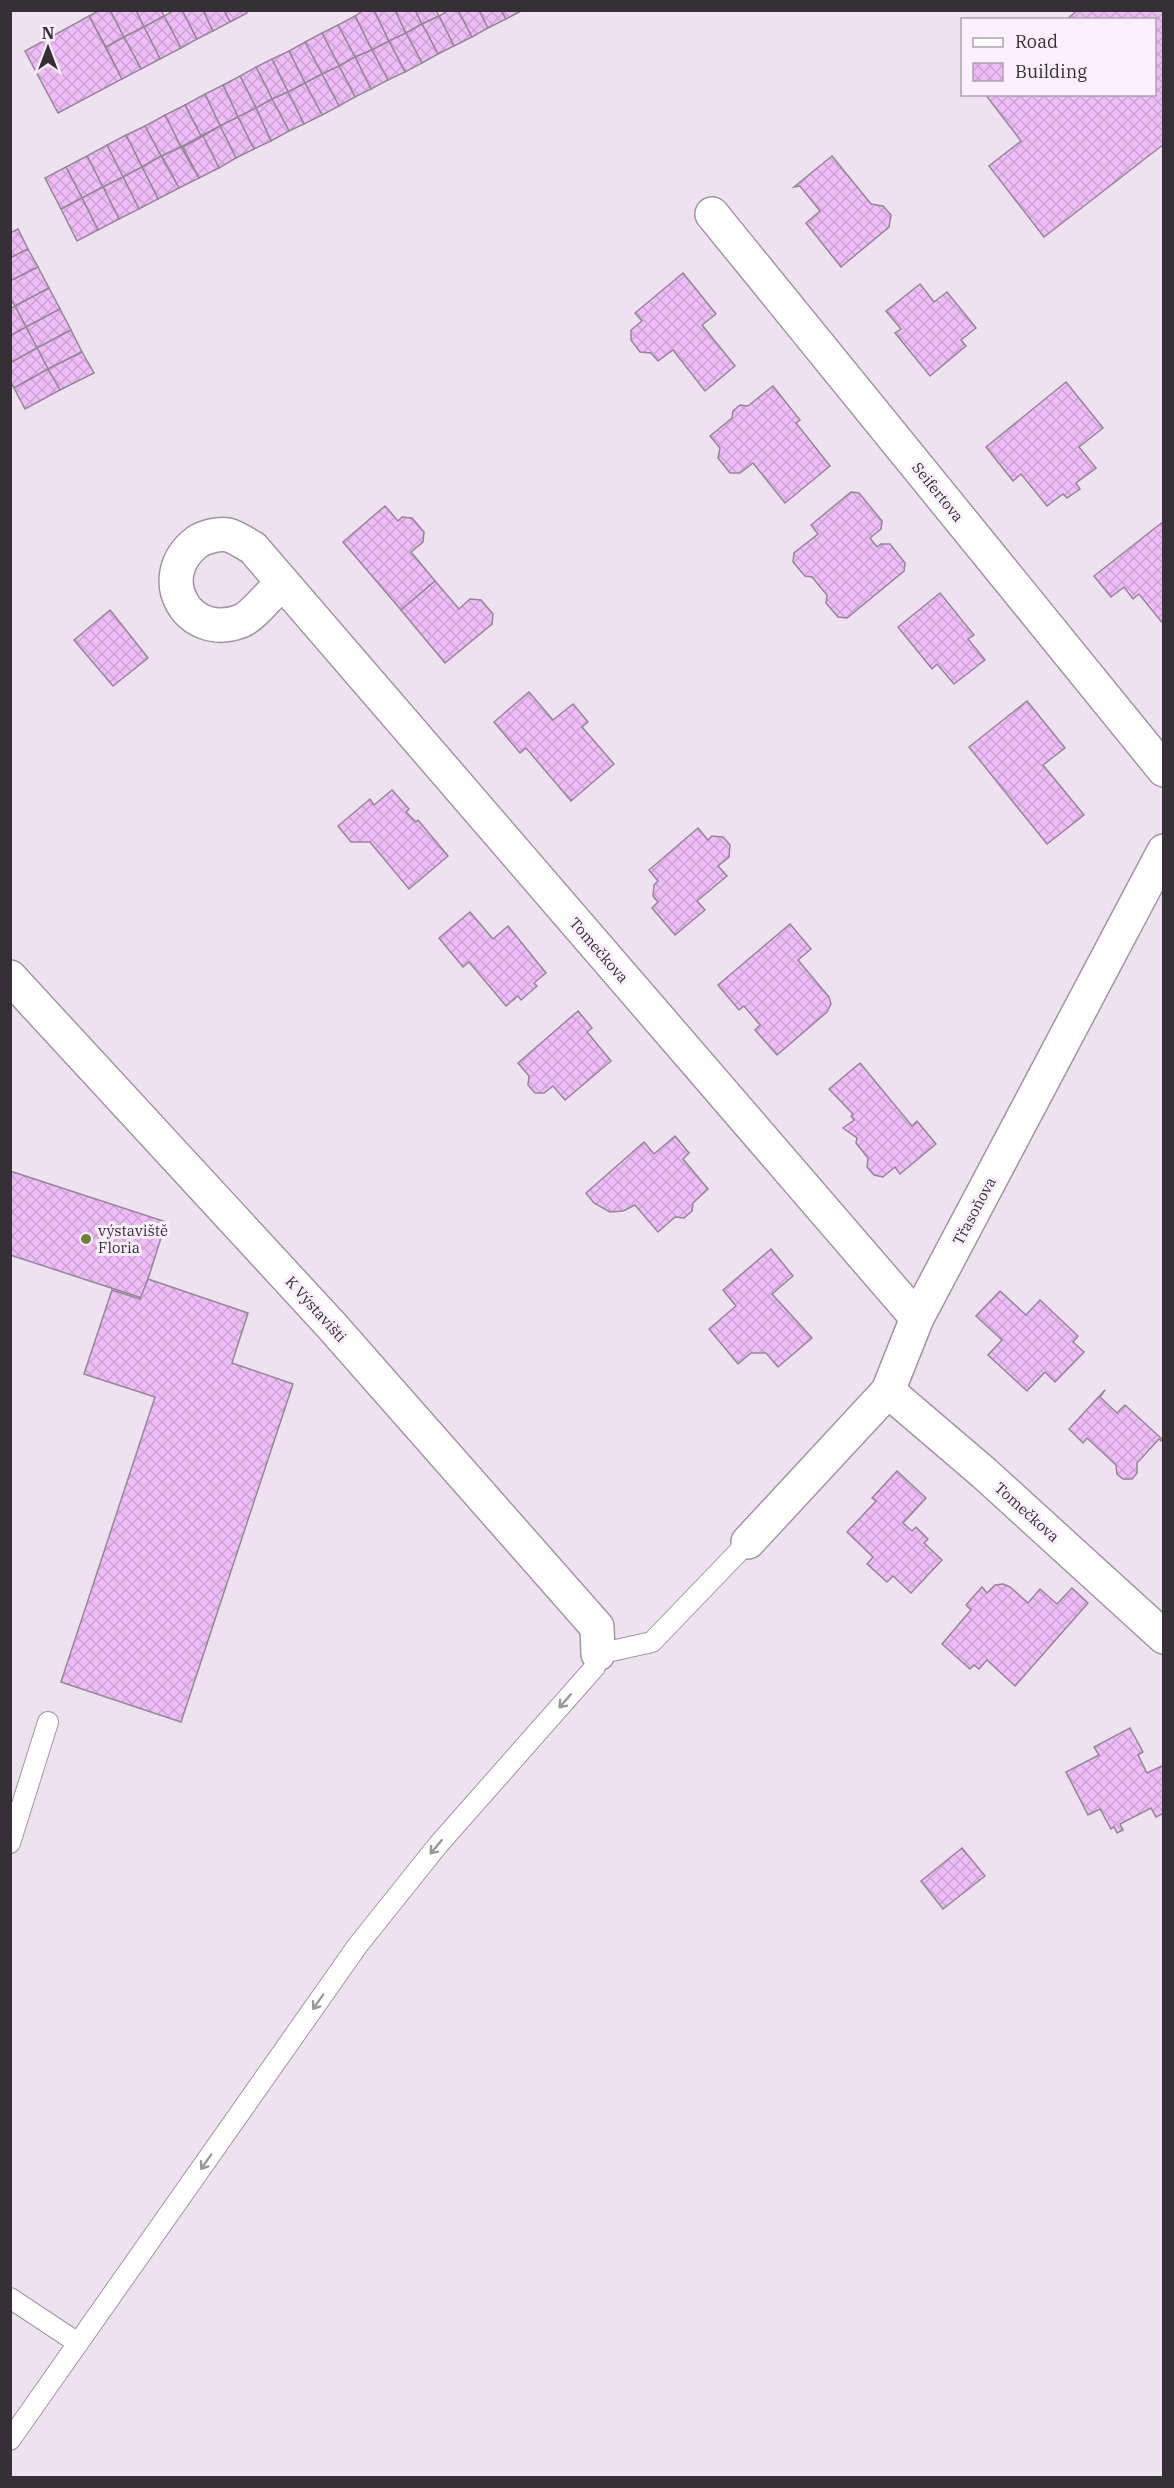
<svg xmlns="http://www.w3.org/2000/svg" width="1174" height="2488" font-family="'IBM Plex Serif',serif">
  <defs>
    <pattern id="building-cross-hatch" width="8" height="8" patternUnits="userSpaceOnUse" patternTransform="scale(1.5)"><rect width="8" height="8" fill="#eebcf6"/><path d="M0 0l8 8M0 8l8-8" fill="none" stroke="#cda2d4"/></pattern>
  </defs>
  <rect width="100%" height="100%" fill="#eee1f0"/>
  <g fill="url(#building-cross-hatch)" stroke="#948896" stroke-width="1.5">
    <polygon points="100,10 110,10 124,37 106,47 89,16"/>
    <polygon points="110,10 136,10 144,27 124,37"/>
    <polygon points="136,10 161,10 164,16 144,27"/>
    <polygon points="175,10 182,10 197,39 181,48 164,16"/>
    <polygon points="182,10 203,10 213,31 197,39"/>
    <polygon points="203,10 224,10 230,22 213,31"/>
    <polygon points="224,10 245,10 247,13 230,22"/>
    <polygon points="364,10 374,10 389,41 372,50 355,16"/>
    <polygon points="374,10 395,10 406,33 389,41"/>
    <polygon points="395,10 415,10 422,24 406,33"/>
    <polygon points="415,10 436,10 439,16 422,24"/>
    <polygon points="449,10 458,10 472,37 454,46 439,16"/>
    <polygon points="458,10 479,10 488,28 472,37"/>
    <polygon points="479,10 501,10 506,19 488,28"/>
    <polygon points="501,10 523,10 506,19"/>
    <polygon points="1078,10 1164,10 1164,144 1044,237 989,166 1021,141 985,94 1154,94 1154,20 1066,20"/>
    <polygon points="89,16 122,79 58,113 25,51"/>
    <polygon points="164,16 181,48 160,59 144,27"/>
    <polygon points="355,16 372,50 355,57 338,25"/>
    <polygon points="439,16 454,46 438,54 422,24"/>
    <polygon points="422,24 438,54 422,63 406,33"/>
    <polygon points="338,25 355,57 339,66 322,33"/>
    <polygon points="144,27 160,59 141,69 124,37"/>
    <polygon points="322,33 339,66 322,74 305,42"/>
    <polygon points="406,33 422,63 405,72 389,41"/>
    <polygon points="124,37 141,69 122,79 106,47"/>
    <polygon points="389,41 405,72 388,80 372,50"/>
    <polygon points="305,42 322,74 305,83 289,51"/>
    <polygon points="372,50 388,80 371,89 355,57"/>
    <polygon points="289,51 305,83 288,92 272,59"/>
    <polygon points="355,57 371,89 355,97 339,66"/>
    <polygon points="272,59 288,92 272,99 256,67"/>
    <polygon points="339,66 355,97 339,106 322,74"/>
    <polygon points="256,67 272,99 256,108 240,76"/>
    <polygon points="322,74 339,106 322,115 305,83"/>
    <polygon points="240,76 256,108 238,117 223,85"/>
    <polygon points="305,83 322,115 304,124 288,92"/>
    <polygon points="223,85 238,117 220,126 205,94"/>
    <polygon points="288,92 304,124 289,131 272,99"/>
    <polygon points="205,94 220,126 201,136 185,105"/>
    <polygon points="272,99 289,131 271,141 256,108"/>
    <polygon points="185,105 201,136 181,147 165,115"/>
    <polygon points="256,108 271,141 254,149 238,117"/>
    <polygon points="165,115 181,147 161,156 145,126"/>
    <polygon points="238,117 254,149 236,158 220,126"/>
    <polygon points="145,126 161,156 142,167 126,135"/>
    <polygon points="220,126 236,158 219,168 203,136"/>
    <polygon points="126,135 142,167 123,177 107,145"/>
    <polygon points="203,136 219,168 199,178 183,147"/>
    <polygon points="107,145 123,177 103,187 87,156"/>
    <polygon points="181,147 199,178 179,188 162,156"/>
    <polygon points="87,156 103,187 82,198 66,167"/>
    <polygon points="161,156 179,188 158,199 142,167"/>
    <polygon points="832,156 871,204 883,206 891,215 889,227 841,267 806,223 820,211 800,186 794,187"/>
    <polygon points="66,167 82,198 61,209 45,178"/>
    <polygon points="142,167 158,199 139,209 123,177"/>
    <polygon points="123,177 139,209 119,219 103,187"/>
    <polygon points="103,187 119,219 98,230 82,198"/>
    <polygon points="82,198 98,230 77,241 61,209"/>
    <polygon points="18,229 28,249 10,258 10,233"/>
    <polygon points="28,249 38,267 10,281 10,258"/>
    <polygon points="38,267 49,288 15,306 10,298 10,281"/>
    <polygon points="683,273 716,314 702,325 735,366 705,391 673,350 658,361 651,353 640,352 631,340 631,330 642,321 635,313"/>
    <polygon points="920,284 934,302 947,292 976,328 961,340 966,346 930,376 895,333 901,329 886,311"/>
    <polygon points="49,288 60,309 26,327 15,306"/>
    <polygon points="15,306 26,327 10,336 10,309"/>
    <polygon points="60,309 71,330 37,348 26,327"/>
    <polygon points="26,327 37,348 10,363 10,336"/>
    <polygon points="71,330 82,352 48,369 37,348"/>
    <polygon points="37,348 48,369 14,388 10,381 10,363"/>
    <polygon points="82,352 94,373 60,390 48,369"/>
    <polygon points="48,369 60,390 25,409 14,388"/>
    <polygon points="1066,382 1103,428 1079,447 1096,468 1076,483 1080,489 1067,498 1063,494 1047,506 1021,474 1013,481 986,447"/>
    <polygon points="773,386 800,420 796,423 830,466 785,503 753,463 740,473 730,473 718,458 720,448 710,436 732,418 733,411 740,405 748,406"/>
    <polygon points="851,492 859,493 882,521 881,529 870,538 877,547 881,544 890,544 905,563 904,571 847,618 838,617 826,603 827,595 812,577 805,576 793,562 794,553 818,534 811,525"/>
    <polygon points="385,506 398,521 402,517 412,518 424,532 423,542 411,552 435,581 401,610 343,542"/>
    <polygon points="1164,521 1164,625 1139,594 1133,599 1124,587 1111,597 1094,576"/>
    <polygon points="435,581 459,609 470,599 481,600 493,614 492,624 445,663 401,610"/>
    <polygon points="940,593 974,635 968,639 985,660 954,684 937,664 932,669 898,627"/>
    <polygon points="110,610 148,658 113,686 74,640"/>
    <polygon points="529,692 553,720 573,704 588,722 582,727 614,764 571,801 526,748 520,753 494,722"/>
    <polygon points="1027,701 1065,748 1043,765 1084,815 1047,844 969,747"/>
    <polygon points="392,790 409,809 406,812 416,822 418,820 448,856 409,889 370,842 351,842 338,826 370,799 374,805"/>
    <polygon points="698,828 708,840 712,836 723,837 730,845 729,857 718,866 727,876 697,901 705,910 675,935 652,908 658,902 653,896 654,885 658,881 649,870"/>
    <polygon points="470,912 493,939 508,926 546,973 534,983 537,986 521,1000 518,996 506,1006 469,962 463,967 439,938"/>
    <polygon points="790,924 811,949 798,960 829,997 831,1004 827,1012 777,1055 755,1030 760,1025 744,1006 739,1010 718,985"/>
    <polygon points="578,1011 592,1028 587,1032 611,1061 565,1100 553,1086 544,1093 535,1093 528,1085 529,1076 518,1063"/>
    <polygon points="860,1063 912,1126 917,1121 936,1144 900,1174 895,1167 883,1177 874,1175 867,1167 868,1158 856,1143 857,1138 843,1128 854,1120 851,1116 853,1114 829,1089"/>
    <polygon points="675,1136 689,1153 683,1159 708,1189 693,1203 692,1211 684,1218 675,1217 658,1232 635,1205 623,1211 610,1212 594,1203 586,1193 644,1142 654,1154"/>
    <polygon points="10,1171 166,1222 142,1298 10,1255"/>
    <polygon points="771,1249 793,1276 772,1294 812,1338 778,1367 766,1353 751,1353 738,1364 709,1329 736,1306 723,1290"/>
    <polygon points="148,1279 248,1313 232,1363 293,1384 181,1722 61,1682 155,1397 84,1374 112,1290 140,1299"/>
    <polygon points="1000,1291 1026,1315 1040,1300 1078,1336 1073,1342 1084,1352 1055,1382 1045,1372 1027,1391 988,1355 1002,1340 976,1316"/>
    <polygon points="1105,1390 1100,1397 1117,1413 1125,1405 1164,1441 1164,1443 1159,1439 1137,1463 1137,1473 1132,1479 1123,1479 1117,1474 1116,1465 1087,1438 1083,1443 1069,1429"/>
    <polygon points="897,1471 926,1498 903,1523 912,1531 916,1527 928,1539 924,1543 942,1560 911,1593 893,1576 887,1582 867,1564 873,1557 847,1532 876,1501 872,1498"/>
    <polygon points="1003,1584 1010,1587 1028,1603 1040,1589 1057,1604 1072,1588 1088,1603 1015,1686 987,1660 979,1669 974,1665 970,1669 942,1644 971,1610 966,1605 982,1587 987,1593 995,1585"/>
    <polygon points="1130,1728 1143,1752 1138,1755 1147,1773 1164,1765 1164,1813 1156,1817 1151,1808 1120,1824 1123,1830 1117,1833 1114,1827 1111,1829 1100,1809 1088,1815 1066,1772 1099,1755 1094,1747"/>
    <polygon points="962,1848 985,1876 943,1909 921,1881"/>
  </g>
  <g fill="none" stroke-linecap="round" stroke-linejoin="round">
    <g stroke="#a296a4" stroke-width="22">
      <g id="lane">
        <polyline points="10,1843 48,1722"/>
        <polyline points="10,2298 78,2343"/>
        <polyline points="10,2440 358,1945 438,1845 595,1667 598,1654 652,1642 748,1542"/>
      </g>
    </g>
    <g stroke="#a296a4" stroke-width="36">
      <g id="street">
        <polyline points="712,214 1164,770"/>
        <path d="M282,583c-10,9 -30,34 -41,38 -53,21 -90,-44 -44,-79 7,-5 22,-9 31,-7 8,2 18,9 25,13l664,770"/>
        <polyline points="10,977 331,1325 597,1627 598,1654"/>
        <polyline points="888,1391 984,1473 1164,1637"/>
        <polyline points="748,1542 888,1391 917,1318 1164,851"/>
      </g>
    </g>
    <use href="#lane" stroke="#fff" stroke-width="20"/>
    <use href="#street" stroke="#fff" stroke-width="33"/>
  </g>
  <defs><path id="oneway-shaft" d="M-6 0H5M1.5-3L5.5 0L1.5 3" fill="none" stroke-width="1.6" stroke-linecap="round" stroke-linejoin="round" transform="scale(1.5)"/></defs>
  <g stroke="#9a989a">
    <use href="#oneway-shaft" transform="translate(565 1701) rotate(131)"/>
    <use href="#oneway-shaft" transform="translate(436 1847) rotate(130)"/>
    <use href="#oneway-shaft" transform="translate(318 2002) rotate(125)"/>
    <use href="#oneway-shaft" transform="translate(206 2162) rotate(125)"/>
  </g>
  <circle fill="#6e8233" stroke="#fceffe" stroke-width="2" cx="86" cy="1239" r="6"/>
  <g text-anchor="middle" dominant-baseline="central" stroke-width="6" stroke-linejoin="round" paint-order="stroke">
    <g font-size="15" fill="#353036" stroke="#fceffe">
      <text transform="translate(938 492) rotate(51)">Seifertova</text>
      <text transform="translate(599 950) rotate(49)">Tomečkova</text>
      <text transform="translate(974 1211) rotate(-62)">Třasoňova</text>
      <text transform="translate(316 1309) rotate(48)">K Výstavišti</text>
      <text transform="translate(1027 1512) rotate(42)">Tomečkova</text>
    </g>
    <g font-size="15" fill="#353036" stroke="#fceffe" text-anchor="start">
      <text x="98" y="1230">výstaviště<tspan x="98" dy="17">Floria</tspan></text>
    </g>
  </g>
  <rect width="1174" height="2488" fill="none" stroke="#353036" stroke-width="24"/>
  <rect x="961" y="18" width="195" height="78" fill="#fceffe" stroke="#aca3ae" stroke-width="1.5"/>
  <rect x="973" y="38" width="30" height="9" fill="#ffffff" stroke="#aca3ae" stroke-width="1.5"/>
  <text x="1015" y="48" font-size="18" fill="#353036">Road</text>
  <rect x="973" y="63" width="30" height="18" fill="url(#building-cross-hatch)" stroke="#aca3ae" stroke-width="1.5"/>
  <text x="1015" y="78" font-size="18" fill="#353036">Building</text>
  <g transform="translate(48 48)" stroke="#fceffe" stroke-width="4.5" paint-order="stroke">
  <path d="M0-4.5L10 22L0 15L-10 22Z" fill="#353036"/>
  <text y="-9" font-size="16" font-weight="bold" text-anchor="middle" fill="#353036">N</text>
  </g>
</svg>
